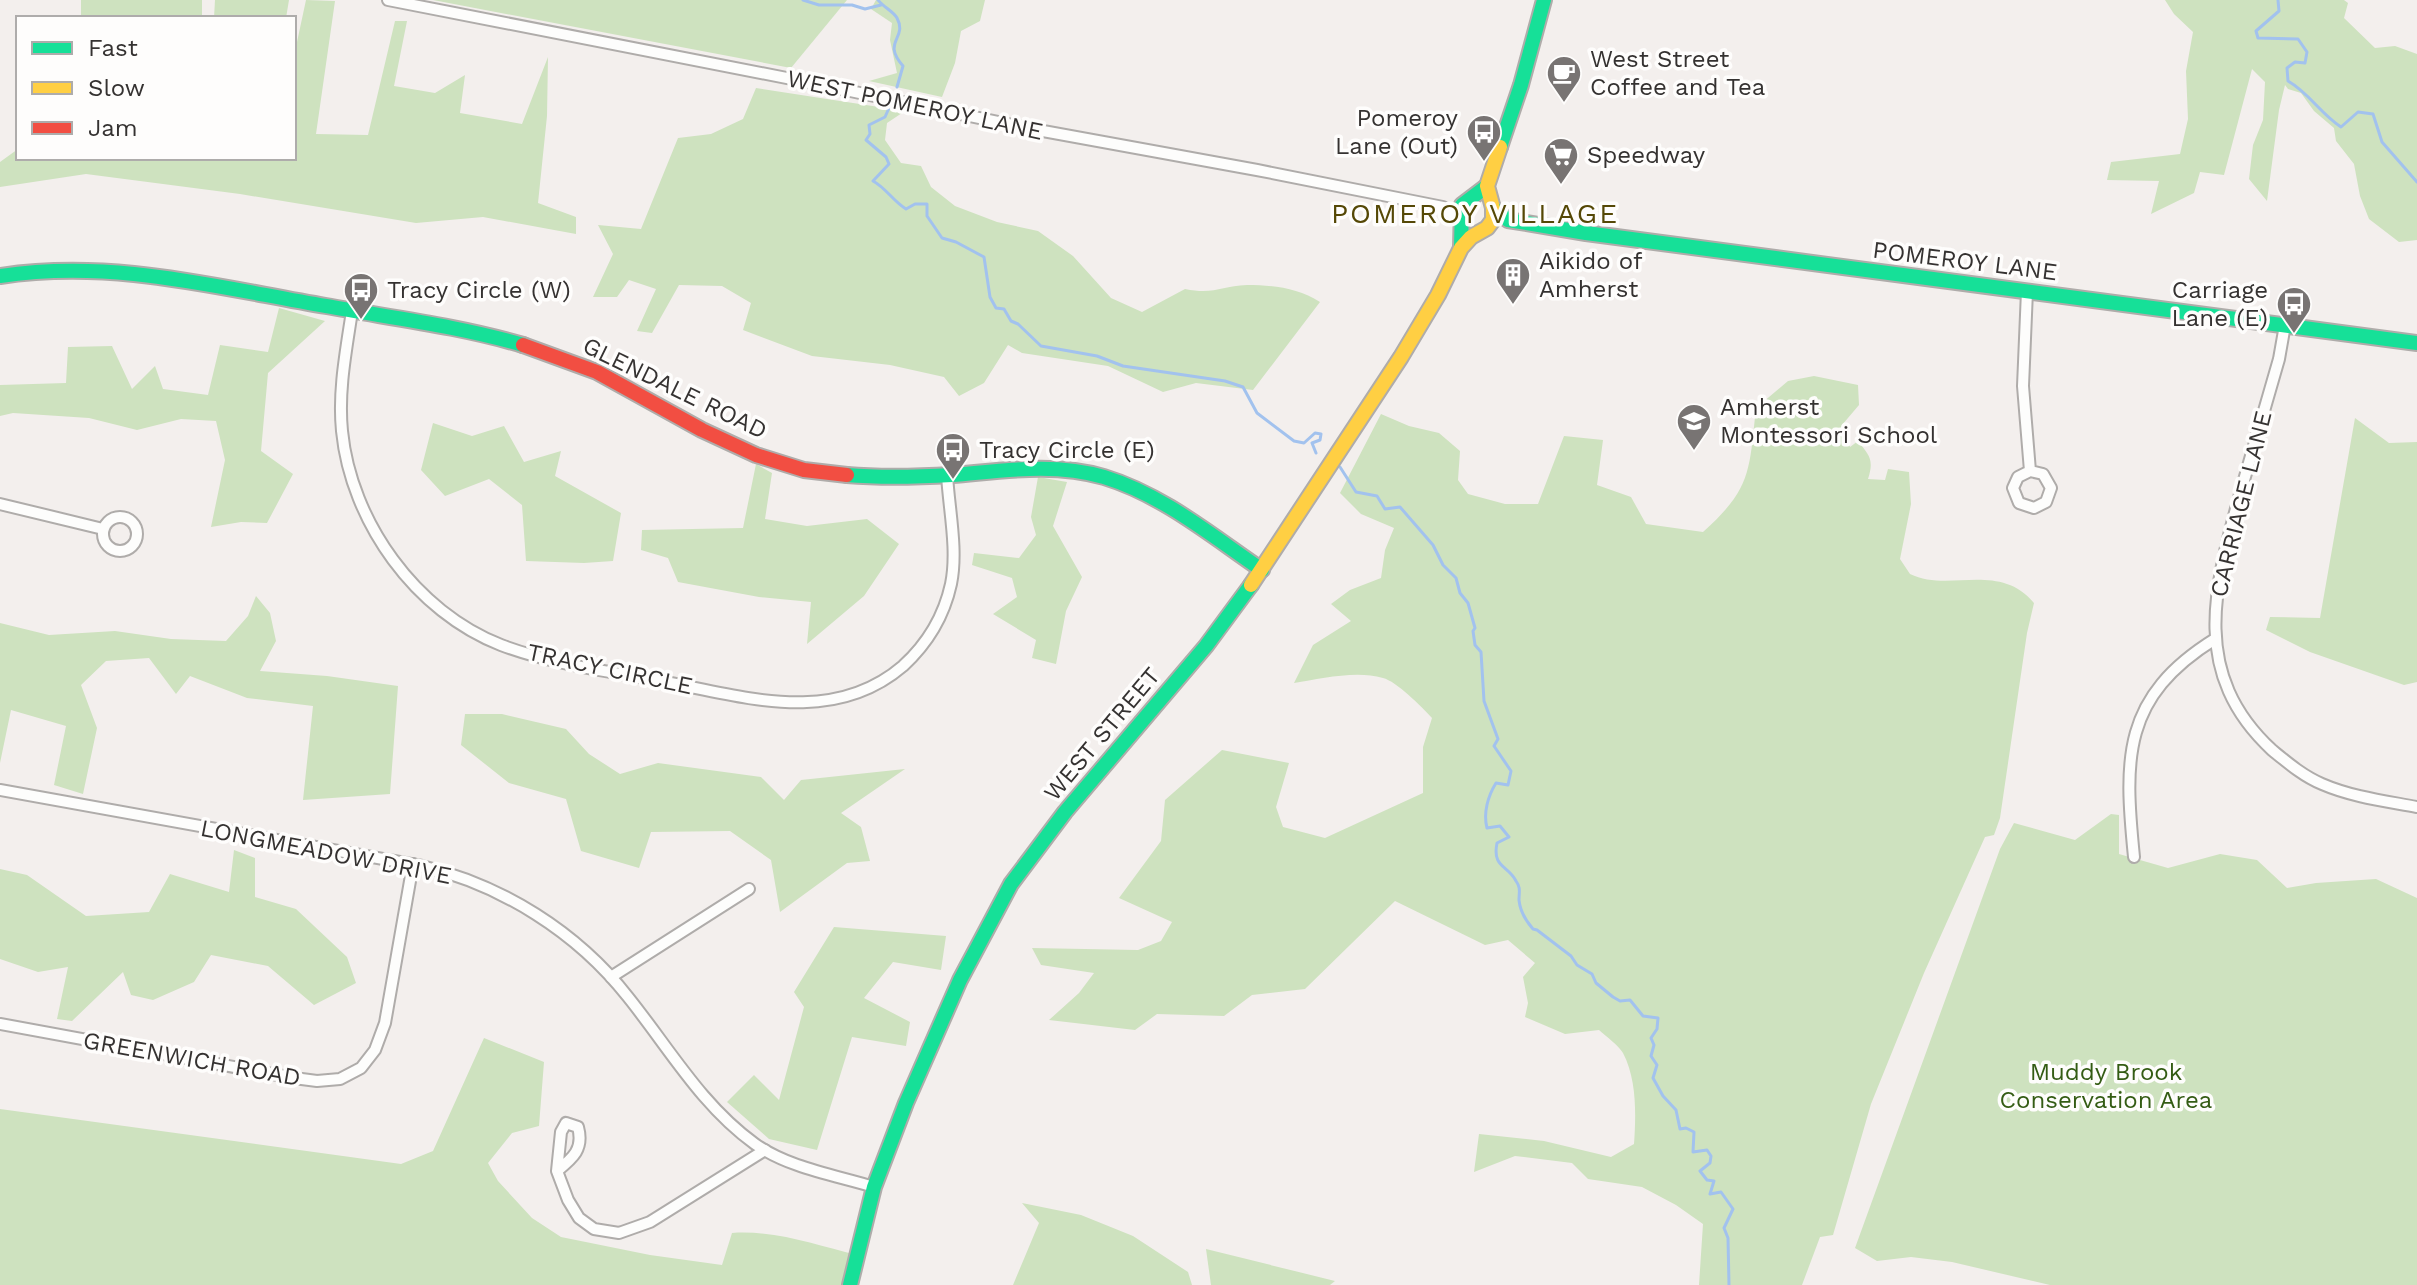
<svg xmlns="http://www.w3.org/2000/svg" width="2417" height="1285" font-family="'Work Sans',sans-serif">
  <rect width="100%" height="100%" fill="#f3efed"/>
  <g fill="#cee2bf">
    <rect x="81" y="0" width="121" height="18"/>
    <polygon points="215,0 289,0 286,18 214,18"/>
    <polygon points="306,0 335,1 316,134 368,135 395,21 407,21 394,86 435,93 465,75 460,113 522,124 548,57 547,116 538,203 576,217 576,234 483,217 416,223 240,194 86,174 0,187 0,162 18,149 18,158 294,158 294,56"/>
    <polygon points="433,0 847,0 791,68"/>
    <polygon points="876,0 985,0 980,21 961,31 955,63 942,97 869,81 897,73 890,40 892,23 871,9"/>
    <polygon points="2165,0 2344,0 2348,3 2344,18 2375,48 2395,46 2417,54 2417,240 2399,242 2369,219 2360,196 2354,164 2336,141 2334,128 2314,111 2301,93 2288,89 2285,85 2279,110 2267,201 2249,179 2253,145 2263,120 2265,82 2252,69 2224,175 2200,172 2194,193 2151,214 2159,181 2107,180 2111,162 2180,154 2188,119 2186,71 2193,32 2174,14"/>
    <path d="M756,88l149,23 -18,12 -2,17 16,23 20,3 10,21 24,19 42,16 41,9 35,25 38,42 31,14 43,-23c29,6 36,-3 62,-4 26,0 51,3 73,17l-67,88 -57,-7 -33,9 -55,-26 -86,-13 -14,-8 -24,38 -25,13 -15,-19 -54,-12 -78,-9 -69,-26 8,-27 -29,-17 -43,-1 -27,48 -15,-2 19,-42 -27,-9 -12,17h-24l20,-43 -15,-29 43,4 37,-91 33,-4 32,-15z"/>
    <polygon points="279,308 325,321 268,373 261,451 293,474 267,523 241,522 211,527 225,460 216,421 181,419 137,430 89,418 13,413 0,416 0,385 66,383 68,347 112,346 132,389 155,366 163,389 208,395 220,345 268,352"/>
    <path d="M1814,376l44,9 1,20 -17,20 8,22 8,-6c12,15 16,19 10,38l17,1 3,-11 21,3 2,32 -11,55 10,15c38,19 89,-13 124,29l-7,30 -27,185 -6,17 -9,2 -61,136 -53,131 -38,131 -13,2 -18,48h-103l4,-61 -27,-19 -34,-18 -54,-8 -16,-16 -57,-7 -41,16 5,-38 65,7 67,16 23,-13c2,-29 3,-64 -11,-91 -5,-8 -16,-16 -24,-23l-34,4 -40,-17 3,-14 -5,-26 12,-14 -27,-23 -23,5 -90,-44 -90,88 -53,6 -28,21 -67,-2 -22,16 -86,-10 30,-27 15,-20 -53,-8 -9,-17 106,2 23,-9 11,-19 -53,-24 42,-57 4,-41 57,-50 67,13 -13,44 7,20 42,11 98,-45v-46l9,-29c-10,-11 -36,-37 -49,-40 -28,-8 -62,1 -89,5l19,-38 38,-24 -20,-17 19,-14 31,-12 4,-28 9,-22 -33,-14 -21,-21 41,-79 28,12 30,7 21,18 -2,29 10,14 37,10h33l26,-68 39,4 -6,45 34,12 15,27 57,8c49,-44 46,-61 53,-124l32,-27z"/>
    <polygon points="2355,418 2389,443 2417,442 2417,682 2404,685 2310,652 2266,630 2270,617 2320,618"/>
    <polygon points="433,423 472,436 504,426 524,462 561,451 555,476 621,513 613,561 584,563 526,561 522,505 489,479 445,496 421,470"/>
    <polygon points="756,464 772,473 765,519 807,526 867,519 899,544 864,596 807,644 811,602 759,597 678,582 668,558 641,550 642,530 743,528"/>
    <polygon points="1038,477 1067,482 1053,526 1082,577 1066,611 1056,664 1032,658 1036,640 993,614 1017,597 1012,578 972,565 974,553 1019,558 1036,535 1031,517"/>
    <polygon points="256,596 270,613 276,641 260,671 327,676 398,686 390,794 303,800 313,706 247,698 190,676 176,694 149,658 106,661 81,685 97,728 83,794 54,785 66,726 11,710 0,763 0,623 49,635 115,631 171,639 226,641 248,616"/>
    <polygon points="465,714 502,714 566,729 589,754 620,774 658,763 761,777 784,800 801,780 905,769 841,813 861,827 870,861 847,863 780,912 771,860 730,831 651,832 639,868 581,851 566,799 509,783 461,745"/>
    <polygon points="2111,814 2119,815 2119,854 2168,868 2220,854 2257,860 2287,888 2316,883 2376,879 2417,898 2417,1285 2050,1285 1952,1262 1911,1257 1877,1261 1855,1248 2000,849 2014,823 2075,840"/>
    <polygon points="234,850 255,858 255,897 296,909 347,957 356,983 314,1005 268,966 211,955 194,982 153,1000 131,995 123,972 72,1021 57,1019 68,967 38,972 0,959 0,869 27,875 86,916 149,912 170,874 229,892"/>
    <polygon points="834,927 946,936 941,970 893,962 864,998 910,1022 906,1046 852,1037 817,1150 769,1139 727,1102 754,1075 779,1100 804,1007 794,992"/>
    <path d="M484,1038l60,24 -5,64 -27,7 -24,30 10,18 34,37 29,19 89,18 72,10 10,-32c43,-3 84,12 125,22l-7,30h-850v-176l401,55 32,-13z"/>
    <polygon points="1022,1203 1081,1215 1133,1236 1188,1272 1192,1285 1013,1285 1039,1223"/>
    <polygon points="1206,1249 1335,1281 1330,1285 1211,1285"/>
  </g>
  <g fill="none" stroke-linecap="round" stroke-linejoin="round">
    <g stroke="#a2c2ee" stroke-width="3">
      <polyline points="803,0 819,5 852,5 865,9 881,5"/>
      <path d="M878,0c5,7 15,11 19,18 11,21 -16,23 6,48l-6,21"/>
      <path d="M2278,0l1,11 -23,20 2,7 40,1 9,13 -2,11 -10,-1 -8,6 1,13c21,12 32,32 53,46l17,-15 15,2 9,28 35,40"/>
      <path d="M889,108l-4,9 -16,8 1,9 -4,6 20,17 3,7 -16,17c13,7 20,20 33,28l9,-5h12v12l15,22 14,4 28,15 6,40 6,11 8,1 7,12 7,3 23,22 56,10 26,10 102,15 18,6 14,26 37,28 10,2 11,-10 6,1 -1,6 -8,3 4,10"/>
      <path d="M1340,467l16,25 21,4 8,13 15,-2 33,38 10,20 13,13 4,15 8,10 7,25 -2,3 2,14 6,7 3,49 14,38 -4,7 17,25 -3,14 -12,-2c-8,13 -13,30 -9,45l13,-2 9,11 -12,6c-5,25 11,22 19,38 5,7 3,11 3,19 1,11 7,21 14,29l4,1 34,26 6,9 15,9 4,9 17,14 7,4 10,-1 13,16 15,2 -1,11 -6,9 3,7 -3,11 6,9 -4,13 10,18 13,14 4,19 6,-1 8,4 -1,20 14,-2 4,6 -1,7 -10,8 7,9 7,1 -4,13 11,-2 12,17 -9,19 4,10 1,47"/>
    </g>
    <g stroke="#afacaa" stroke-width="14">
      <g id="street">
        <polyline points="388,0 812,83 1032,129 1257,170 1443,207 1461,221"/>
        <polyline points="2027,291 2023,386 2030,471 2018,477 2013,488 2019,503 2034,508 2046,502 2051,488 2043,474 2030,471"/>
        <path d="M352,311c-6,40 -14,80 -10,120 9,91 74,181 159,214 50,19 106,26 159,36 82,15 172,46 243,-15 24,-22 41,-50 48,-82 7,-34 -2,-74 -4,-109"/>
        <path d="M2285,325l-6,34c-13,45 -26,90 -39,135 -26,94 -50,180 32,256 16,13 31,26 50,34 30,13 63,17 95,23"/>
        <polyline points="0,504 103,529"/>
        <circle cx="120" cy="534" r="17"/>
        <path d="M0,790l422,76c80,19 155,66 206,131 41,51 73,108 127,147 34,24 80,31 119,43"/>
        <path d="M2134,857c-10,-99 -12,-160 81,-218"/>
        <polyline points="611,977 749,889"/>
        <polyline points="0,1024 294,1078 317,1081 340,1079 361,1068 375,1050 385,1023 413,864"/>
        <path d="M557,1171c16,-13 27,-22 21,-44l-12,-4 -5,9 -4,39 11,29 11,18 15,11 25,4 31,-11 115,-72"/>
      </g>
    </g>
    <g stroke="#afacaa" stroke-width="18">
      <g id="fast">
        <polyline points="1500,147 1521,85 1544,0"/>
        <polyline points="1493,208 1508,220 1586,233 2417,343"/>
        <polyline points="1461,247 1462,205 1487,186"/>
        <path d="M0,276c113,-17 215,11 326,30 66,12 133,20 197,39"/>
        <path d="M847,475c35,3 70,2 105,0 50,-4 102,-13 152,2 59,18 108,59 158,93"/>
        <polyline points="850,1285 874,1187 906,1103 960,980 1011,884 1065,812 1206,646 1251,585"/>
      </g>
    </g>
    <g stroke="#afacaa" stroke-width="18">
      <polyline id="slow" points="1251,585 1401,357 1438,295 1461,248 1471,237 1487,228 1493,220 1493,208 1487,186 1500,147"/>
    </g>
    <g stroke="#afacaa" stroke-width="18">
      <polyline id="jam" points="523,345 597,372 702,430 756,455 804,470 847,475"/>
    </g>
    <use href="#street" stroke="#fdfdfc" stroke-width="10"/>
    <use href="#fast" stroke="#16e098" stroke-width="14"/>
    <use href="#slow" stroke="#ffcf43" stroke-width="14"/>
    <use href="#jam" stroke="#f24e42" stroke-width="14"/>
  </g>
  <defs>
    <g id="cafe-pin" transform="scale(1.8)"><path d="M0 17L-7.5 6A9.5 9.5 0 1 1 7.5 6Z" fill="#787473" stroke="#fefdfc"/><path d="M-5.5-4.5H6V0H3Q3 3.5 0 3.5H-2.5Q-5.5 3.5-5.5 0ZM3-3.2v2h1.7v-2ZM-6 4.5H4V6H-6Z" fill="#fff"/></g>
    <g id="bus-pin" transform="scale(1.8)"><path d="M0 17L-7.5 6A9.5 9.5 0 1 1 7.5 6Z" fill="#787473" stroke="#fefdfc"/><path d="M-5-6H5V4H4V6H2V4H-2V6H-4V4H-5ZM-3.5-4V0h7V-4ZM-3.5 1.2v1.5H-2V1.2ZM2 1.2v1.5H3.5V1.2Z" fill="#fff"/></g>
    <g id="supermarket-pin" transform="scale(1.8)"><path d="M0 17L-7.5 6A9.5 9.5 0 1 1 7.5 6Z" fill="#787473" stroke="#fefdfc"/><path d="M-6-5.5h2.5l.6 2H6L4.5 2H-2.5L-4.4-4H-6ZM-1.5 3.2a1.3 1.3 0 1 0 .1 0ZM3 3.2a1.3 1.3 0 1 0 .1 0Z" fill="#fff"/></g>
    <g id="building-pin" transform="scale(1.8)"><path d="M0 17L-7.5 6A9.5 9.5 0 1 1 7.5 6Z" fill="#787473" stroke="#fefdfc"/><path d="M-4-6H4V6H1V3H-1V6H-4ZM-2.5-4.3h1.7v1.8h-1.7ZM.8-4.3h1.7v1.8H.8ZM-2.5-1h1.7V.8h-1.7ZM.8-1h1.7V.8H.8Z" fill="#fff"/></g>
    <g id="school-pin" transform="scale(1.8)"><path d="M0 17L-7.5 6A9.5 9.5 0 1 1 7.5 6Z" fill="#787473" stroke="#fefdfc"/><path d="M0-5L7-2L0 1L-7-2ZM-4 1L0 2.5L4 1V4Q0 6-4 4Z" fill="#fff"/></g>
  </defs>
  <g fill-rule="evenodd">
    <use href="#cafe-pin" x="1564" y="73"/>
    <use href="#bus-pin" x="1484" y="132"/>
    <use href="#supermarket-pin" x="1561" y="155"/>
    <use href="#building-pin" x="1513" y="275"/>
    <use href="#bus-pin" x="361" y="290"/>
    <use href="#bus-pin" x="2294" y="304"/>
    <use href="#school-pin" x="1694" y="421"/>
    <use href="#bus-pin" x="953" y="450"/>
  </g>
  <g text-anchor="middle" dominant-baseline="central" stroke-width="7" stroke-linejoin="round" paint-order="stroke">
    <g font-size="24" fill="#353231" stroke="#fefdfc" text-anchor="start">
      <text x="1590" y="59">West Street<tspan x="1590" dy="28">Coffee and Tea</tspan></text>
      <text x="1458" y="118" text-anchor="end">Pomeroy<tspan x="1458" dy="28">Lane (Out)</tspan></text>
      <text x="1587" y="155">Speedway</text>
      <text x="1539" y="261">Aikido of<tspan x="1539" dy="28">Amherst</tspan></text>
      <text x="387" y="290">Tracy Circle (W)</text>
      <text x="2268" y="290" text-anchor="end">Carriage<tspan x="2268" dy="28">Lane (E)</tspan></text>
      <text x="1720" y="407">Amherst<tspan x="1720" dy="28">Montessori School</tspan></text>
      <text x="979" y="450">Tracy Circle (E)</text>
    </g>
    <g font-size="24" fill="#353231" stroke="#fefdfc">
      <text transform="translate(915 105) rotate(12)">WEST POMEROY LANE</text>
      <text transform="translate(1965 261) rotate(7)">POMEROY LANE</text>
      <text transform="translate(675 388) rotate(26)">GLENDALE ROAD</text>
      <text transform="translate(2241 504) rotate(-76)">CARRIAGE LANE</text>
      <text transform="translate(610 669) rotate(12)">TRACY CIRCLE</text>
      <text transform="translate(1102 734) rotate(-50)">WEST STREET</text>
      <text transform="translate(326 852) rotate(11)">LONGMEADOW DRIVE</text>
      <text transform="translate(192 1059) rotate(10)">GREENWICH ROAD</text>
    </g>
    <g font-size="24" fill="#345c14" stroke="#fefdfc">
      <text x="2106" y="1072">Muddy Brook<tspan x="2106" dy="28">Conservation Area</tspan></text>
    </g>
    <g font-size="28" letter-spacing="2" fill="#554806" stroke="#fefdfc">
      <text x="1475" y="213">POMEROY VILLAGE</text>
    </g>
  </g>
  <rect x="16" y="16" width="280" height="144" fill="#fefdfc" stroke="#aeacab" stroke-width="2"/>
  <rect x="32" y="42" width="40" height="12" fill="#16e098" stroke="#aeacab" stroke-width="2"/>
  <text x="88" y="56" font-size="24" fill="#353231">Fast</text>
  <rect x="32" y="82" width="40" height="12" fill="#ffcf43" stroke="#aeacab" stroke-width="2"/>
  <text x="88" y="96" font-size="24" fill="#353231">Slow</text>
  <rect x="32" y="122" width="40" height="12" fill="#f24e42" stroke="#aeacab" stroke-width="2"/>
  <text x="88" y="136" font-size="24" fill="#353231">Jam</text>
</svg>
